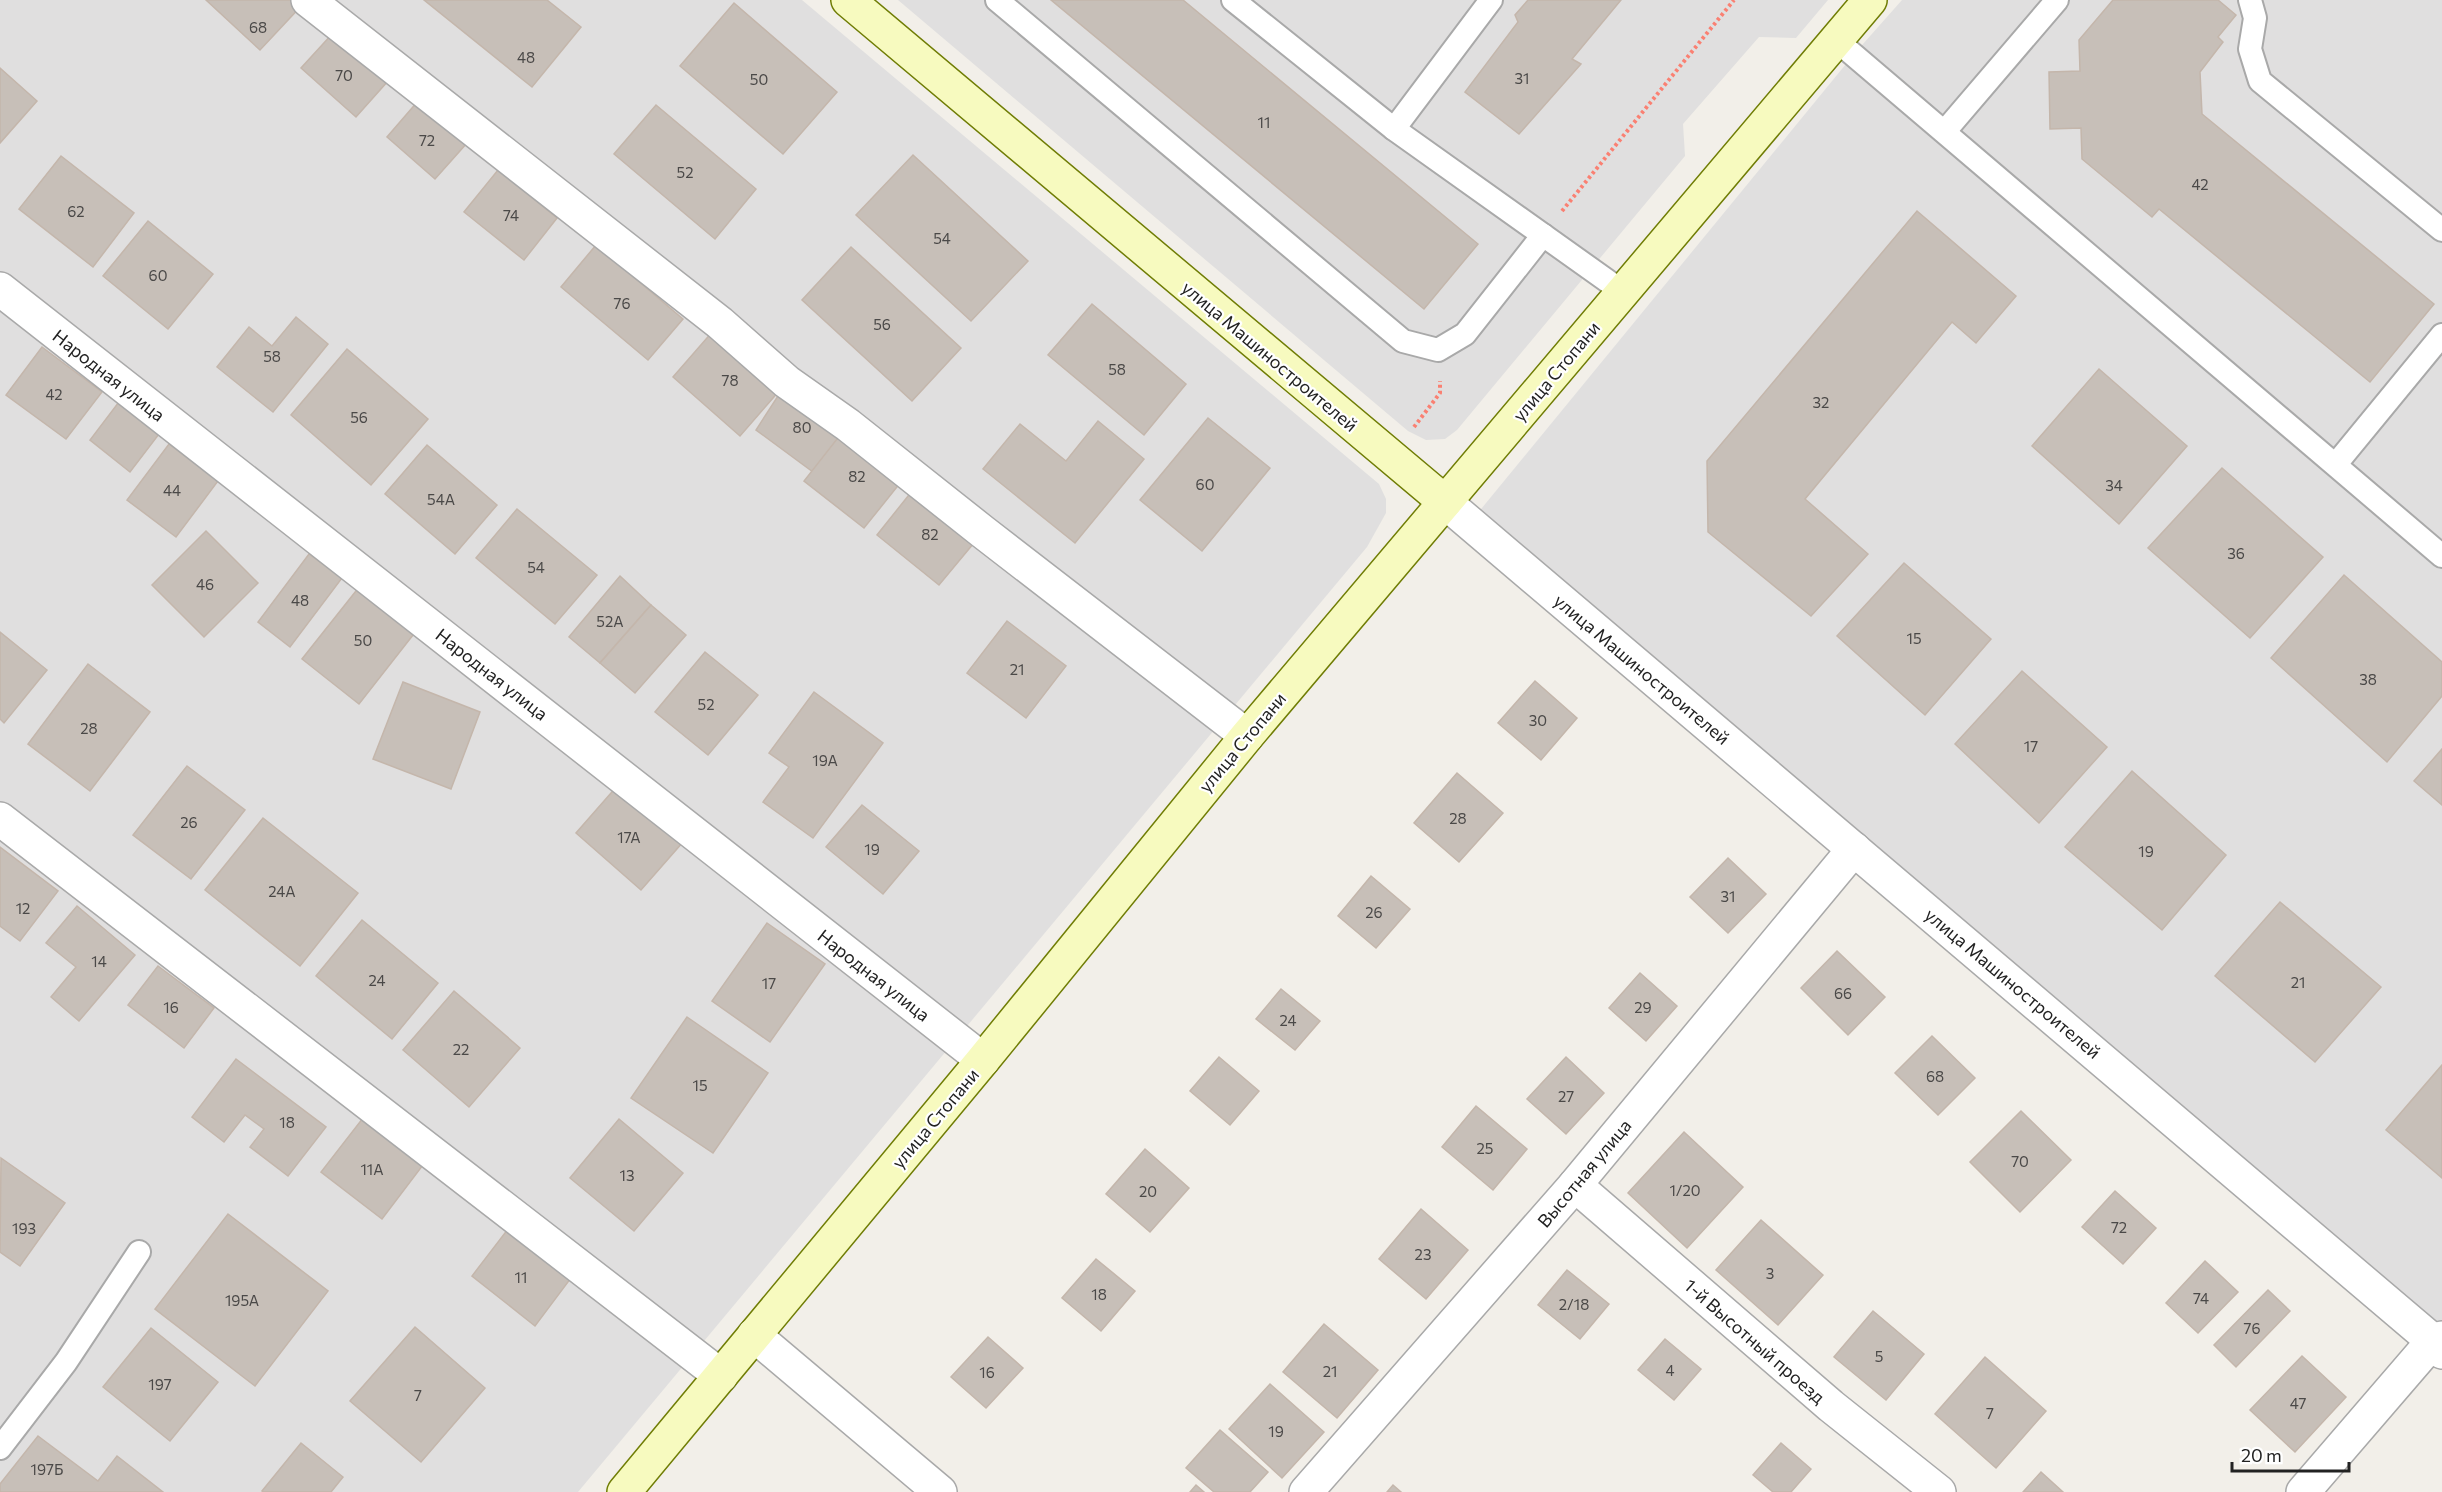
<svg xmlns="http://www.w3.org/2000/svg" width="2442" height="1492" font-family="Commissioner,sans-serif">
  <rect width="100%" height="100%" fill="#f2efe9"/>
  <g fill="#e0dfdf">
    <polygon points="0,0 802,0 1379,484 1386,499 1386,513 1367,547 578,1492 0,1492"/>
    <polygon points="898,0 1828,0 1796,38 1759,37 1683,124 1685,156 1457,430 1445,439 1426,440 1408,431"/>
    <polygon points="1902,0 2442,0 2442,1348 1477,514 1855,53"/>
  </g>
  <g fill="#c7bfb8" stroke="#c4b6ab" stroke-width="1.5">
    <polygon points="206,0 298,0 303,4 260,50"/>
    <polygon points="424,0 547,0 581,27 532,87"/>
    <polygon points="1051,0 1183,0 1478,244 1424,309"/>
    <polygon points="1528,0 1621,0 1572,59 1581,64 1519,134 1465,92 1518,22 1515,15"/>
    <polygon points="2113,0 2218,0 2236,15 2218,37 2223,42 2200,72 2202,114 2434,304 2370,382 2159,209 2152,217 2082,159 2081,128 2050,129 2049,72 2080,71 2079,40"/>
    <polygon points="734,3 837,92 783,154 680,66"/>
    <polygon points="333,33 388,81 356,117 301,68"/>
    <polygon points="0,68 37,101 0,143"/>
    <polygon points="418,101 467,143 435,179 387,137"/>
    <polygon points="656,105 756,189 715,239 614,154"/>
    <polygon points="913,155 1028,261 971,321 856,215"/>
    <polygon points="61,156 134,213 93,267 19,209"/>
    <polygon points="498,170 557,218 524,260 464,212"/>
    <polygon points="1917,211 2016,296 1976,343 1952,322 1805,499 1868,554 1811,616 1708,532 1707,461"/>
    <polygon points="148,221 213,274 168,329 103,276"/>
    <polygon points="596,245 683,319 648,360 561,287"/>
    <polygon points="851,247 961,348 912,401 802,300"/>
    <polygon points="1092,304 1186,384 1144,435 1048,355"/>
    <polygon points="296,317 328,344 273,412 217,367 249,327 272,346"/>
    <polygon points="720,323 787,382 740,436 673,377"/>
    <polygon points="42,347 102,392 66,439 6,395"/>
    <polygon points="347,349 428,419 371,485 291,415"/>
    <polygon points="2099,369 2187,446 2119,524 2032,446"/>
    <polygon points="787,382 848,425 813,472 756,430"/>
    <polygon points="128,390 169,421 130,472 90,440"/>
    <polygon points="1208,418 1270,468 1202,551 1140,500"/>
    <polygon points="1098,421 1144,459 1075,543 983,469 1020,424 1066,461"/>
    <polygon points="848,425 909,472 864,528 804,481"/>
    <polygon points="169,444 218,481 176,537 127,500"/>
    <polygon points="427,445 497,505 455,554 385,494"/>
    <polygon points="2222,468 2323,557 2250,638 2148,548"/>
    <polygon points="920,481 983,532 939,585 877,535"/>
    <polygon points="517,509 597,575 555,624 476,558"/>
    <polygon points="206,531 258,583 204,637 152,585"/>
    <polygon points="309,554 342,578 290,647 258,622"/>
    <polygon points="1904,563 1991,639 1925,715 1837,636"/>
    <polygon points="2344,575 2442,662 2442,696 2387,762 2271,658"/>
    <polygon points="620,576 651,605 600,663 569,637"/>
    <polygon points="356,591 424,621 359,704 302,659"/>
    <polygon points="651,605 686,635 635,693 600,663"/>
    <polygon points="1007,621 1066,666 1026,718 967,673"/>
    <polygon points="0,632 47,670 4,723 0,719"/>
    <polygon points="705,652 758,695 708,755 655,712"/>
    <polygon points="88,664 150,712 90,791 28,744"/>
    <polygon points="2022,671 2107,747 2039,823 1955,744"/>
    <polygon points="1535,681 1577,718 1541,760 1498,723"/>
    <polygon points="403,682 480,712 451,789 373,759"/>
    <polygon points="814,692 883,743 813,838 763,802 789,767 769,753"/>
    <polygon points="2442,749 2442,805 2414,781"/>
    <polygon points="187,766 245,810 191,879 133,835"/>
    <polygon points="2132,771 2226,855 2162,930 2065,847"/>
    <polygon points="1457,773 1503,813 1459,862 1414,823"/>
    <polygon points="618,785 683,842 641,890 576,833"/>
    <polygon points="862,805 919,851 883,894 826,847"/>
    <polygon points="263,818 358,893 300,966 205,890"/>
    <polygon points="0,847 58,891 20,941 0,926"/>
    <polygon points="1728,858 1766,894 1728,933 1690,897"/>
    <polygon points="1371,876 1410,909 1376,948 1338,916"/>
    <polygon points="2280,902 2381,987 2315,1062 2215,976"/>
    <polygon points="77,906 135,955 79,1021 51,997 76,967 46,943"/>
    <polygon points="362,920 438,983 392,1039 316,976"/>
    <polygon points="767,923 825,964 770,1042 712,1001"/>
    <polygon points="1837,951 1885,997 1848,1035 1801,988"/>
    <polygon points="158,966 214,1008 184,1048 128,1005"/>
    <polygon points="1640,973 1677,1006 1646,1041 1609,1008"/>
    <polygon points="1281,989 1320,1021 1295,1050 1256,1019"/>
    <polygon points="454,991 520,1048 469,1107 403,1050"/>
    <polygon points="687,1017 768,1073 713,1153 631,1098"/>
    <polygon points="1932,1036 1975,1078 1938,1115 1895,1073"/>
    <polygon points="1219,1057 1259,1091 1230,1125 1190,1091"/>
    <polygon points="1566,1057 1604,1093 1566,1134 1527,1099"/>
    <polygon points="236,1059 326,1127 288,1176 250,1147 264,1129 245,1115 224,1142 192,1117"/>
    <polygon points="2442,1065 2442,1178 2386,1130"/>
    <polygon points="1476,1106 1527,1149 1493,1190 1442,1147"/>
    <polygon points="2021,1111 2071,1160 2020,1212 1970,1162"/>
    <polygon points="363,1118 423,1165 382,1219 321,1172"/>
    <polygon points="619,1119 683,1173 634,1231 570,1178"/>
    <polygon points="1684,1132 1743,1187 1687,1248 1628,1193"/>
    <polygon points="1145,1149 1189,1188 1150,1232 1106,1194"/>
    <polygon points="1,1158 65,1203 20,1266 0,1252"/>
    <polygon points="2115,1191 2156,1228 2123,1264 2082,1227"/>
    <polygon points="1421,1209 1468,1250 1426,1299 1379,1259"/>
    <polygon points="228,1214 328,1291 255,1386 155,1309"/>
    <polygon points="1761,1220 1823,1275 1778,1325 1716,1270"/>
    <polygon points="508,1229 571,1278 535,1326 472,1276"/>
    <polygon points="1096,1259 1135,1291 1101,1331 1062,1298"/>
    <polygon points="2205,1261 2238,1292 2198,1333 2166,1303"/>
    <polygon points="1567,1270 1609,1304 1580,1339 1538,1305"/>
    <polygon points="2268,1290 2290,1311 2236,1367 2214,1345"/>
    <polygon points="1873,1311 1924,1354 1886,1400 1834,1357"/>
    <polygon points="1324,1324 1378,1370 1337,1418 1283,1372"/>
    <polygon points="415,1327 485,1388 421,1462 350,1401"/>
    <polygon points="151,1328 218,1382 170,1441 103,1387"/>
    <polygon points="988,1337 1023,1368 986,1408 951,1377"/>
    <polygon points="1665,1339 1701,1369 1674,1400 1638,1370"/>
    <polygon points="2302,1356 2346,1397 2295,1452 2250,1410"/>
    <polygon points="1985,1357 2046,1411 1996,1468 1935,1414"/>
    <polygon points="1270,1384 1324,1432 1282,1478 1229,1429"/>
    <polygon points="1220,1430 1268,1472 1250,1492 1214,1492 1186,1468"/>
    <polygon points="38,1436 98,1481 117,1456 163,1492 0,1492 0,1484"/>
    <polygon points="301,1443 343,1477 331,1492 263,1492 262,1491"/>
    <polygon points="1781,1443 1811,1469 1791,1492 1773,1492 1753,1475"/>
    <polygon points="2041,1472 2063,1492 2023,1492"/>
    <polygon points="1196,1485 1204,1492 1190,1492"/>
    <polygon points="1393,1485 1401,1492 1387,1492"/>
  </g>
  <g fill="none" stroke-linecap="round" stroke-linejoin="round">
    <g stroke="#a9a9a9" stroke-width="26">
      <g id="lane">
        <polyline points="997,0 1403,341 1438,350 1465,334 1543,235"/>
        <polyline points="1233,0 1394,129 1491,0"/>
        <polyline points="2250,0 2255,18 2250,49 2260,81 2442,230"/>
        <polyline points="1836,40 2442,556"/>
        <polyline points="1394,129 1623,292"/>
        <polyline points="1945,131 2057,0"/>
        <polyline points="2336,464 2442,335"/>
        <polyline points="0,1448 66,1362 139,1252"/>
      </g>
    </g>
    <g stroke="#a9a9a9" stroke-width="36">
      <g id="street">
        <polyline points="308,0 720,323 787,382 848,425 983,532 1247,736"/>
        <polyline points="0,289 983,1060"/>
        <polyline points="1445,502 2433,1341 2442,1352"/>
        <polyline points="0,819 721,1376"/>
        <polyline points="1575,1185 1831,1406 1939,1492"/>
        <polyline points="754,1335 940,1492"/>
        <polyline points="1306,1492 1575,1185 1854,849"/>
        <polyline points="2303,1492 2433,1341 2442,1338"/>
      </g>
    </g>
    <g stroke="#707d05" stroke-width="36">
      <g id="secondary">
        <polyline points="848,0 1445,502"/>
        <polyline points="624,1492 983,1060 1247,736 1870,0"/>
      </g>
    </g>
    <g stroke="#fa8072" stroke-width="4" stroke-dasharray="3 3" stroke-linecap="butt">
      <polyline points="1562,211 1734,0"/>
      <polyline points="1414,427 1440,393 1440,381"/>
    </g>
    <use href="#lane" stroke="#fff" stroke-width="22"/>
    <use href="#street" stroke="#fff" stroke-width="33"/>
    <use href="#secondary" stroke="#f7fabf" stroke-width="33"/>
  </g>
  <g text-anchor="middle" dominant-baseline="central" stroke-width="4.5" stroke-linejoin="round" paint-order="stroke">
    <g font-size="15" fill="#4b4948">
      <text x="258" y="27">68</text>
      <text x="526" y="57">48</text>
      <text x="344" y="75">70</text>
      <text x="1522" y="78">31</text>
      <text x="759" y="79">50</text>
      <text x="1264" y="122">11</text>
      <text x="427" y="140">72</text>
      <text x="685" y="172">52</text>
      <text x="2200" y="184">42</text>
      <text x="76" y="211">62</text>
      <text x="511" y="215">74</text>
      <text x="942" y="238">54</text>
      <text x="158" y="275">60</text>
      <text x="622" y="303">76</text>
      <text x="882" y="324">56</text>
      <text x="272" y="356">58</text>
      <text x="1117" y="369">58</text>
      <text x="730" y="380">78</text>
      <text x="54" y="394">42</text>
      <text x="1821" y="402">32</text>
      <text x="359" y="417">56</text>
      <text x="802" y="427">80</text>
      <text x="857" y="476">82</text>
      <text x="1205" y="484">60</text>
      <text x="2114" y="485">34</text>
      <text x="172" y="490">44</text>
      <text x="441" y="499">54А</text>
      <text x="930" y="534">82</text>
      <text x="2236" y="553">36</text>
      <text x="536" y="567">54</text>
      <text x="205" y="584">46</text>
      <text x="300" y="600">48</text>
      <text x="610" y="621">52А</text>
      <text x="1914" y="638">15</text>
      <text x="363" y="640">50</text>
      <text x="1017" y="669">21</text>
      <text x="2368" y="679">38</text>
      <text x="706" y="704">52</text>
      <text x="1538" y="720">30</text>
      <text x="89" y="728">28</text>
      <text x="2031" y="746">17</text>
      <text x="825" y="760">19А</text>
      <text x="1458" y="818">28</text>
      <text x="189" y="822">26</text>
      <text x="629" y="837">17А</text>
      <text x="872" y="849">19</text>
      <text x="2146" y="851">19</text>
      <text x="282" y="891">24А</text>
      <text x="1728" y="896">31</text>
      <text x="23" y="908">12</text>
      <text x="1374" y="912">26</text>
      <text x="99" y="961">14</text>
      <text x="377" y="980">24</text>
      <text x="2298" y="982">21</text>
      <text x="769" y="983">17</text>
      <text x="1843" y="993">66</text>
      <text x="171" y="1007">16</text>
      <text x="1643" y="1007">29</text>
      <text x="1288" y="1020">24</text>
      <text x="461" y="1049">22</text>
      <text x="1935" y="1076">68</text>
      <text x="700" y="1085">15</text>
      <text x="1566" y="1096">27</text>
      <text x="287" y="1122">18</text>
      <text x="1485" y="1148">25</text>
      <text x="2020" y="1161">70</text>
      <text x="372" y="1169">11А</text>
      <text x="627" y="1175">13</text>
      <text x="1685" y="1190">1/20</text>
      <text x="1148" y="1191">20</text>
      <text x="2119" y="1227">72</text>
      <text x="24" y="1228">193</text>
      <text x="1423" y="1254">23</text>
      <text x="1770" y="1273">3</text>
      <text x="521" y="1277">11</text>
      <text x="1099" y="1294">18</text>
      <text x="2201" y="1298">74</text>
      <text x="242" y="1300">195А</text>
      <text x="1574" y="1304">2/18</text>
      <text x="2252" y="1328">76</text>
      <text x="1879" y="1356">5</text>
      <text x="1670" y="1370">4</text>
      <text x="1330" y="1371">21</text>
      <text x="987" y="1372">16</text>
      <text x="160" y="1384">197</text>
      <text x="418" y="1395">7</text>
      <text x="2298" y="1403">47</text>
      <text x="1990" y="1413">7</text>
      <text x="1276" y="1431">19</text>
      <text x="47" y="1469">197Б</text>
    </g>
    <g font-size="18" fill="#222" stroke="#fff">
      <text transform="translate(1270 356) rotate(40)">улица Машиностроителей</text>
      <text transform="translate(1556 371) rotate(-50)">улица Стопани</text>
      <text transform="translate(109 375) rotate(38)">Народная улица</text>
      <text transform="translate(1642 669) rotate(40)">улица Машиностроителей</text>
      <text transform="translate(492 674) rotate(38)">Народная улица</text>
      <text transform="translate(1242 742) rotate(-50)">улица Стопани</text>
      <text transform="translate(874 975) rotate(38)">Народная улица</text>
      <text transform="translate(2013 983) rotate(40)">улица Машиностроителей</text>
      <text transform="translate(935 1118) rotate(-50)">улица Стопани</text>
      <text transform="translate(1584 1173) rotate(-50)">Высотная улица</text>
      <text transform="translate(1755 1341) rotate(41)">1-й Высотный проезд</text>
    </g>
  </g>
  <path d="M2232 1462v9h117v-9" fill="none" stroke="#222222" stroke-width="3"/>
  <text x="2241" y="1462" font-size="18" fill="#222222" stroke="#ffffff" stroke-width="4.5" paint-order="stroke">20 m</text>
</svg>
